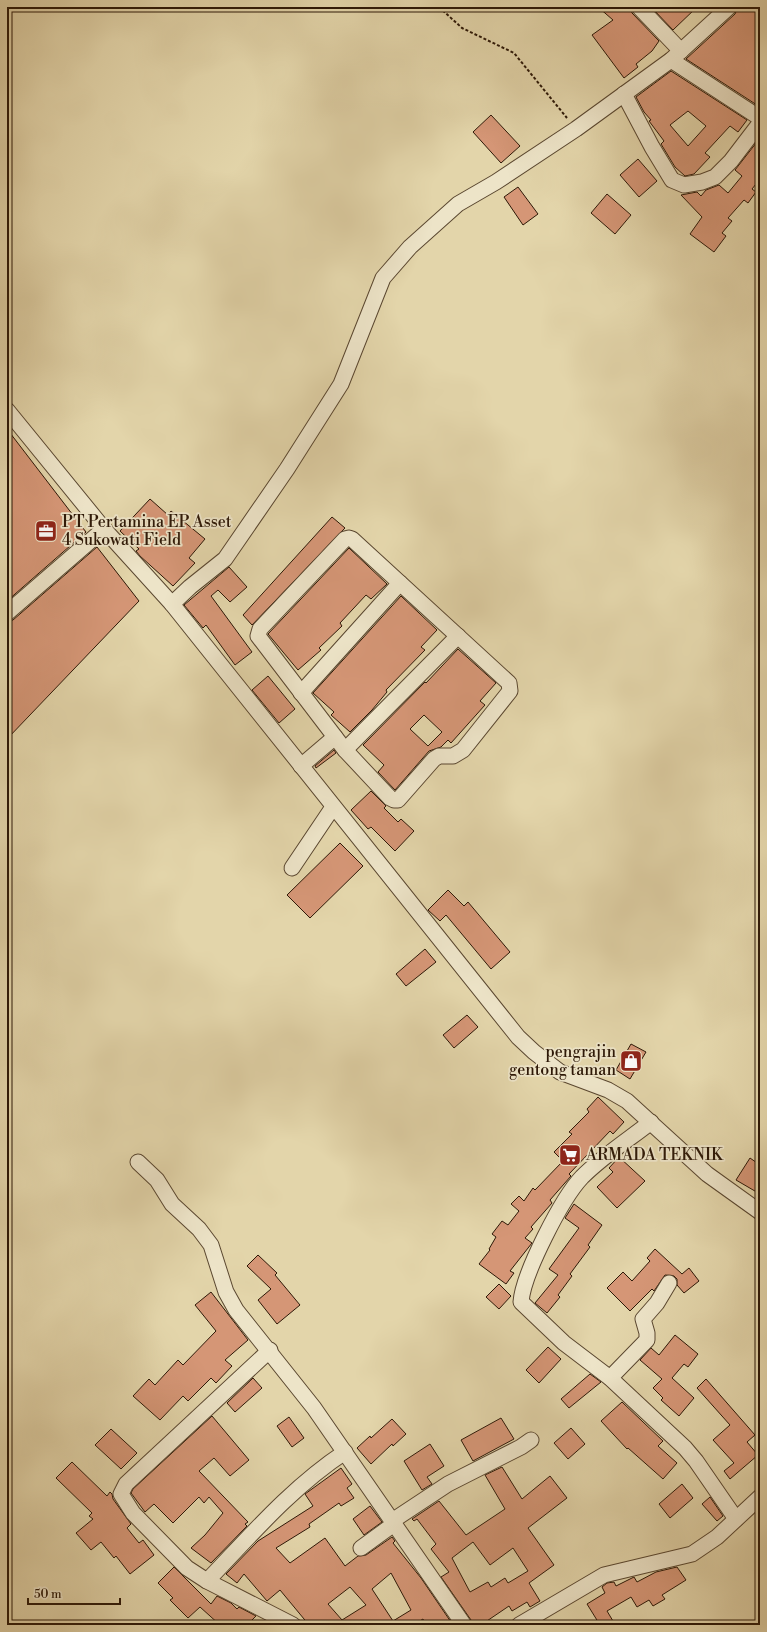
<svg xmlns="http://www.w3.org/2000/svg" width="767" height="1632" font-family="'Libre Bodoni',serif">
  <rect width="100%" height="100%" fill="#e3d5aa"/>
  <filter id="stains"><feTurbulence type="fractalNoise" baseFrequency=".005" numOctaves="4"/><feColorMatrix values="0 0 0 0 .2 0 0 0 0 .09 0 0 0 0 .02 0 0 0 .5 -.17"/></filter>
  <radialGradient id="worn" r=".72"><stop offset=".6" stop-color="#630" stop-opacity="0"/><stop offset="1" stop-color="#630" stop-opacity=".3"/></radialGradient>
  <g fill="#d59676" stroke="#2d1807" fill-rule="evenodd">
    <polygon points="598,7 630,7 632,13 659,41 652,51 636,64 638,67 624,78 592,35 613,20"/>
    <polygon points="651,7 697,7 673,30"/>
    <polygon points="738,7 760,7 760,107 686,59 735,14"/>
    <path d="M671,71l76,49 -9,12 -8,-6 -25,27 5,4 -16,17 -9,2 -10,-9 -14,-23 3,-3 -15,-20 2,-1 -7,-8 -8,-15zM688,111l18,15 -18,20 -18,-21z"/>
    <polygon points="491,115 520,146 501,163 473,132"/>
    <polygon points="760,138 760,179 752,189 756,192 748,203 744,200 728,218 732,221 722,233 726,236 714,252 690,234 702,217 681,195 697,192 701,196 706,190 719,185 728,193 742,176 735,170"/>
    <polygon points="638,159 657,181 639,197 620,175"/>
    <polygon points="518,187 538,214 523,225 504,197"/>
    <polygon points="607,194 631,215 615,234 591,213"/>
    <polygon points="7,429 86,532 7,601"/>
    <polygon points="150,499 168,515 171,511 205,539 189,558 195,563 173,586 140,556 136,551 139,549 120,531"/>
    <polygon points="332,517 345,528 252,625 243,615"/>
    <polygon points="97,547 139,601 7,739 7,622 13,620"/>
    <polygon points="349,548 387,584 371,599 366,595 340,623 342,626 319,648 321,650 298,670 268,634"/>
    <polygon points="229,567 247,587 230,602 218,590 211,596 252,652 235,665 206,625 203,628 184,605"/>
    <polygon points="401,596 437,630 421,647 425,650 386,690 387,692 372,710 350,732 331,715 334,712 313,693"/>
    <path d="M458,649l38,34 -16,18 5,4 -34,38 -3,-3 -7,7 -12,4 -34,39 -17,-18 6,-7 -21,-20 62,-63 1,1zM424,715l18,17 -14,14 -18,-17z"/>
    <polygon points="268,676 295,709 279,723 252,690"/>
    <polygon points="334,750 336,753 316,768 315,766"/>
    <polygon points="371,791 386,806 384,808 398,822 401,819 414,831 395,851 371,827 368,829 351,810"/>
    <polygon points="340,843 363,866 310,918 287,895"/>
    <polygon points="448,890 464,906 468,902 510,952 491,969 446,915 440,921 428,910"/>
    <polygon points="425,949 436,962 406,986 396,974"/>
    <polygon points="467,1015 478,1027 454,1048 443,1035"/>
    <polygon points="631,1044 646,1052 630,1079 616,1070"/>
    <polygon points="598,1097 624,1122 613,1134 610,1131 569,1174 571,1176 550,1200 552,1203 531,1227 533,1229 525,1238 532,1243 510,1271 514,1273 506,1284 479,1264 490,1250 489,1249 496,1237 492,1234 502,1221 508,1225 519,1211 511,1204 519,1196 524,1201 533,1188 535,1190 563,1161 554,1152 572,1134 569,1132 589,1112 587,1109"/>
    <polygon points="619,1157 645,1181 617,1208 597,1187 613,1172 609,1168"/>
    <polygon points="750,1158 760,1165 760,1194 736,1180"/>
    <polygon points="574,1204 602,1225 588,1245 590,1247 570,1274 572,1276 558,1295 560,1297 547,1313 535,1303 558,1275 549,1269 579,1228 565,1218"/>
    <polygon points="655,1249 682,1274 689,1268 699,1281 684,1293 677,1285 677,1279 674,1276 665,1275 654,1291 652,1289 630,1311 607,1288 623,1272 632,1281 650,1261 647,1258"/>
    <polygon points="258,1255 277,1273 275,1275 300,1305 277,1324 258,1300 271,1289 247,1266"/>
    <polygon points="499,1284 511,1296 499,1309 486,1297"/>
    <polygon points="211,1292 248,1340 225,1360 232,1366 216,1383 211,1378 188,1401 183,1396 160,1420 133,1396 149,1379 155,1385 178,1360 183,1365 216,1331 195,1305"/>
    <polygon points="675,1335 698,1354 688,1367 684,1364 672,1378 694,1398 679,1416 661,1400 663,1398 653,1388 662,1379 640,1360 651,1348 659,1355"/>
    <polygon points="548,1347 561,1359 539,1383 526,1370"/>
    <polygon points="590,1374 601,1382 569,1408 561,1399"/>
    <polygon points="253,1378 262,1388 235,1412 227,1403"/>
    <polygon points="706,1379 755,1435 747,1442 758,1455 730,1479 724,1471 734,1463 713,1440 730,1425 697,1388"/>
    <polygon points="622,1402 663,1441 658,1446 677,1463 663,1479 628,1448 627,1449 601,1421"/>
    <polygon points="212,1416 249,1460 230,1476 214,1458 199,1471 248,1522 245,1524 247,1526 211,1563 191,1548 205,1535 223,1513 209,1497 204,1503 199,1497 173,1523 154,1504 145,1512 131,1493 133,1489"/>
    <polygon points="289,1417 304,1438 292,1447 277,1426"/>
    <polygon points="501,1418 514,1439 473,1461 461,1440"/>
    <polygon points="392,1419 406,1434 393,1446 392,1444 371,1464 357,1448 370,1436 371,1438"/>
    <polygon points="571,1428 585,1444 568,1459 554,1443"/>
    <polygon points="111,1429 137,1453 121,1469 95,1445"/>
    <polygon points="430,1444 444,1466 427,1477 432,1484 422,1490 404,1461"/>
    <polygon points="72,1462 107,1496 110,1492 112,1494 113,1499 131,1524 127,1528 139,1543 143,1540 154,1555 130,1574 116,1556 114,1558 101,1542 91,1550 76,1533 93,1519 89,1516 92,1513 56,1478"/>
    <path d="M502,1467l20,32 28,-23 17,22 -39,30 26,37 -25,18 11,18 -10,6 -3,-5 -15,9 -3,-5 -28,19h-8l-2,-5 -30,-43 8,-5 -18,-23 5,-5 -19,-25 -3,2 -2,-2 27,-18 27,34 39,-26 -20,-34zM473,1542l17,23 23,-17 15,23 -20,12 -3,-5 -14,9 -3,-5 -18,10 -18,-34z"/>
    <path d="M341,1468l11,16 -5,4 7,10 -13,8 -2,-3 -30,21 1,3 -34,21 14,15 35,-25 20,28 13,-10 8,-1 26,-18 3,4 -2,2 28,35 32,47h-27l-3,-6 -10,6h-104l-29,-35 -13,11 -23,-27 -7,9 -11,-9 32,-33 55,-35 -8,-12zM391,1573l20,37 -18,11 -21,-32zM350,1587l16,18 -24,15 -14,-16z"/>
    <polygon points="682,1484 693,1498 670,1518 659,1504"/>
    <polygon points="710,1497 723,1516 717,1521 702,1504"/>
    <polygon points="370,1506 382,1522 364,1535 353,1519"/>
    <polygon points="174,1567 211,1604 217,1596 231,1603 237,1609 239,1607 256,1616 252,1620 258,1625 220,1625 200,1607 188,1618 170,1600 173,1598 158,1583"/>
    <polygon points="677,1567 686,1580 662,1595 665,1599 653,1606 649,1600 637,1607 631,1597 607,1611 613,1621 607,1625 600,1625 587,1604 605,1593 602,1587 607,1583 614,1582 616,1586 634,1577 637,1582 656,1572"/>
  </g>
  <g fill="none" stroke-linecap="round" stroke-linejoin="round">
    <g stroke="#5a4730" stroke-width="17">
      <g id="minor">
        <polyline points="639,7 681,51"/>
        <polyline points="671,60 760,118"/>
        <polyline points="624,94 652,147 672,180 684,185 702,182 715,177 731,161 760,123"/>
        <polyline points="7,410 104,529 172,604 518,1037 534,1052 560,1072 608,1090 627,1101 707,1174 760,1212"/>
        <polygon points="349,538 352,539 509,683 510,691 463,750 453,756 439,756 434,759 398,800 394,800 390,798 345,750 258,636 260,629 345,539"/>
        <polyline points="172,604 190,587 225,559 287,469 341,384 383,278 410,247 458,204 496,182 576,129 671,60 729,7"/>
        <polyline points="7,613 104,529"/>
        <polyline points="301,693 400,583"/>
        <polyline points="345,750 458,636"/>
        <polyline points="301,766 335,737"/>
        <polyline points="292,868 333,807"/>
        <path d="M651,1122c-23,18 -48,34 -69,55 -20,21 -59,97 -61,125l43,41 46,35 75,70 11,13 40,58"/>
        <polyline points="138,1162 157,1180 172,1204 199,1229 211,1245 226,1292 236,1310 314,1408 464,1625"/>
        <polyline points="270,1350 126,1484 121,1494 133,1513 187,1568 207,1581 293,1625"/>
        <polyline points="610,1378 647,1340 647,1333 643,1319 657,1303 669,1283"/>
        <polyline points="392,1521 448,1484 521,1447 531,1440"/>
        <polyline points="361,1548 394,1524"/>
        <path d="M207,1581c44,-46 85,-94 138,-129"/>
        <polyline points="519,1625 604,1575 692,1554 717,1537 760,1497"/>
      </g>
    </g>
    <polyline stroke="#2d1807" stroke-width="2" stroke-dasharray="3 2" stroke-linecap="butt" points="439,7 462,28 514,53 567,118"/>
    <use href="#minor" stroke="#ede4c8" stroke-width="15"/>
  </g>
  <defs>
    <g id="office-square" transform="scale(1.15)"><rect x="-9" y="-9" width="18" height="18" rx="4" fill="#8f2418" stroke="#ede4c8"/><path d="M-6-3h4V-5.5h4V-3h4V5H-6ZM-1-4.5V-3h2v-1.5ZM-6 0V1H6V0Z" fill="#fff"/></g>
    <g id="shop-square" transform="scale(1.15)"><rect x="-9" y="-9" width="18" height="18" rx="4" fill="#8f2418" stroke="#ede4c8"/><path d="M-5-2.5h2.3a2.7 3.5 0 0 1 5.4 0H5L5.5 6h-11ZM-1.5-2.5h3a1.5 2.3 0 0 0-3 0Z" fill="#fff"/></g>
    <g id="supermarket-square" transform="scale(1.15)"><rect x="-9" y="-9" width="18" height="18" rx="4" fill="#8f2418" stroke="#ede4c8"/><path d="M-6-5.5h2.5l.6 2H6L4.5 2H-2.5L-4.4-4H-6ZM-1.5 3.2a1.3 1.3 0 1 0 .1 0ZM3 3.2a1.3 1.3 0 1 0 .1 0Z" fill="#fff"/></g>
  </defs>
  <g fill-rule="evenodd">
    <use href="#office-square" x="46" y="531"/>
    <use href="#shop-square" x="631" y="1061"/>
    <use href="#supermarket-square" x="570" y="1155"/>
  </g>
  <g text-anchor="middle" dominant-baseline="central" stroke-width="3.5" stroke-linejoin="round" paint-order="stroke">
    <g font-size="16" fill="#2d1807" stroke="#ede4c8" text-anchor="start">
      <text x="62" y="522">PT Pertamina EP Asset<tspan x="62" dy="18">4 Sukowati Field</tspan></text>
      <text x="616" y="1052" text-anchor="end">pengrajin<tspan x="616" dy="18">gentong taman</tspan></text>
      <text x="586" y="1155">ARMADA TEKNIK</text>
    </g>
  </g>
  <rect width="767" height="1632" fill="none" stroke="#e3d5aa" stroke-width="24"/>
  <rect x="8" y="8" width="751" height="1616" fill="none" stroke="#2d1807" stroke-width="2"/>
  <rect x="12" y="12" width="743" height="1608" fill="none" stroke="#2d1807"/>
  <path d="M28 1598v6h92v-6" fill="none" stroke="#2d1807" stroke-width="2"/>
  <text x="34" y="1598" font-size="12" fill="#2d1807" stroke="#ede4c8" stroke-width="3" paint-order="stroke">50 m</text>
  <rect width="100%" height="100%" filter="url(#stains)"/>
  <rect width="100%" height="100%" fill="url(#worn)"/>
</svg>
